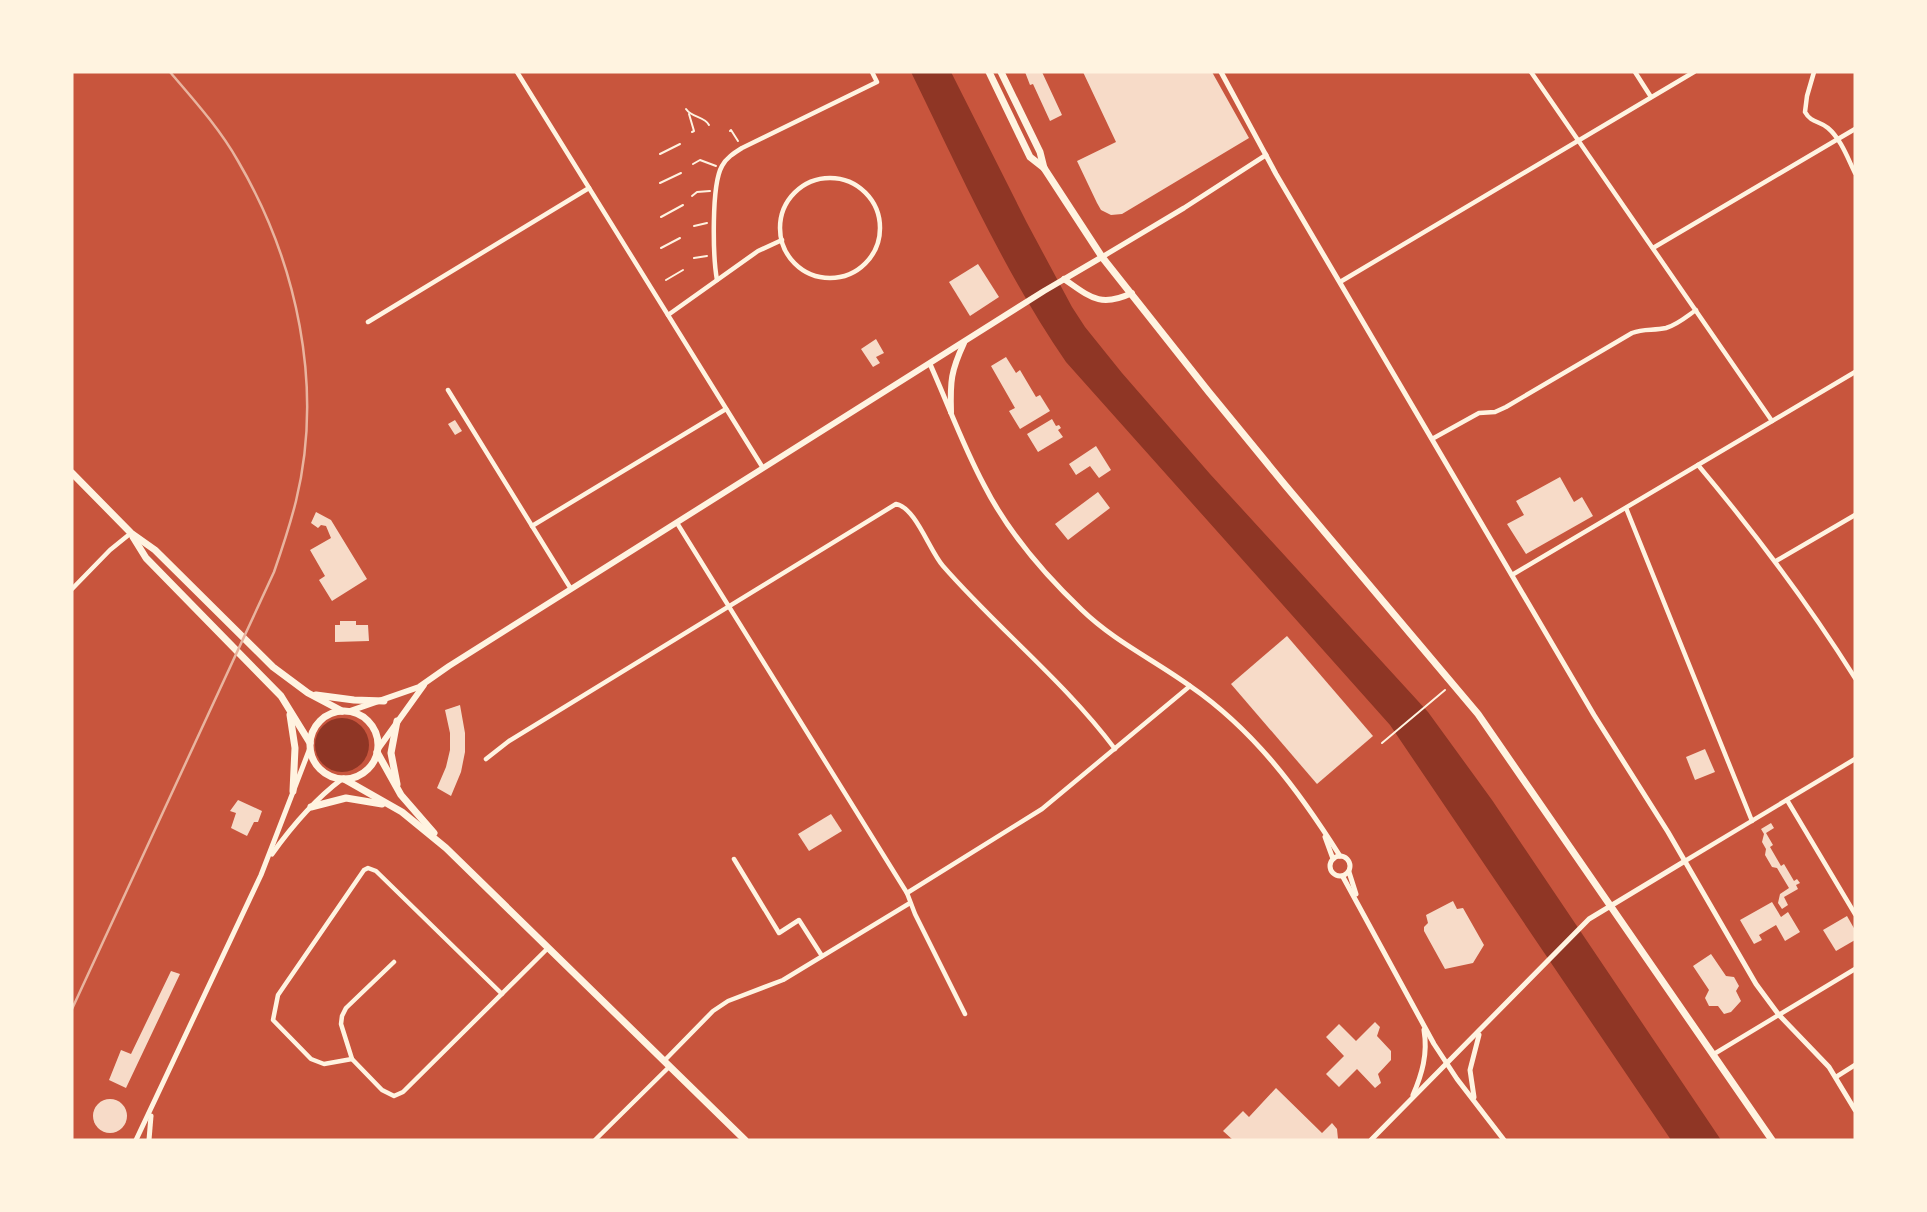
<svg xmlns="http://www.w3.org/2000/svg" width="1927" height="1212" font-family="'IBM Plex Serif',serif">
  <rect width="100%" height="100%" fill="#c8553d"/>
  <g fill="#8f3625">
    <path d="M911,72h40l76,151 45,84 13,20 37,46 88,101 218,238 64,88 229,340h-50l-281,-415 -324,-363c-62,-90 -107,-192 -155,-290z"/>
    <circle cx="342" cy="745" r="27"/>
  </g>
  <g fill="#f7dbc8">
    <polygon points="1025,72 1042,72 1062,115 1050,121 1033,84 1030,85"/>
    <polygon points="1083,72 1212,72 1249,138 1122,214 1111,215 1101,210 1097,203 1077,161 1116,142"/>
    <polygon points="978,264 999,297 970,316 949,282"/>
    <polygon points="876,339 884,353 876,357 880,363 873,367 861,349"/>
    <polygon points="1006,357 1016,373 1020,370 1036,397 1040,395 1050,411 1020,429 1009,411 1015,408 991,366"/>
    <polygon points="1052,419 1056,426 1059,425 1061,428 1058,430 1063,437 1038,452 1027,434"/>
    <polygon points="455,420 462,431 455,435 448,424"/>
    <polygon points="1096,446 1111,470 1099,478 1090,466 1076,475 1069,464"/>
    <polygon points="1560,477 1574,502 1582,497 1593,516 1526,554 1507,524 1524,515 1516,501"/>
    <polygon points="1098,492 1110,508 1068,540 1055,524"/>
    <polygon points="316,512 331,520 367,579 332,601 319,580 325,576 310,550 331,538 326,526 321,525 318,528 311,523"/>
    <polygon points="340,621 356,621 356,625 368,625 369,641 335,642 335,625 340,625"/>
    <polygon points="1287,636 1373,736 1317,784 1231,684"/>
    <polygon points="460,705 465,733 465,752 461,772 451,796 437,788 446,767 450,750 450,733 445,710"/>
    <polygon points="1705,749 1715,772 1695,780 1686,757"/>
    <polygon points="238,800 262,811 258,822 254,822 247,836 231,828 236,813 230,811"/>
    <polygon points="831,814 842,831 809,851 798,834"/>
    <polygon points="1771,823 1774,828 1766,833 1773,845 1770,847 1781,866 1784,864 1794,881 1797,879 1800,883 1796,885 1798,889 1784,897 1788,905 1782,909 1778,903 1780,894 1789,888 1777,868 1772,867 1765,855 1766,849 1762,842 1764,834 1761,829"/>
    <polygon points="1453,901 1457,909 1463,908 1484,945 1473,963 1445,969 1424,931 1424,927 1428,923 1426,915"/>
    <polygon points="1772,902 1781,917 1788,912 1800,932 1785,941 1776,925 1759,935 1762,940 1754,944 1740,920"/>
    <polygon points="1847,916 1855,930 1855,940 1836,951 1823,930"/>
    <polygon points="1711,954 1726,976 1734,977 1739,986 1736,991 1741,1001 1731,1012 1724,1014 1718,1006 1709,1006 1705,998 1709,990 1693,966"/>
    <polygon points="171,971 180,974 126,1088 109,1080 121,1050 131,1054"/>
    <polygon points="1375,1022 1380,1027 1377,1036 1391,1051 1391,1060 1378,1074 1381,1083 1375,1088 1357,1069 1339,1087 1326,1074 1344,1056 1326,1037 1339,1024 1356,1041"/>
    <polygon points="1276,1088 1322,1133 1332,1123 1337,1129 1338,1139 1233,1140 1223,1131 1243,1111 1249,1117"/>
    <circle cx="110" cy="1116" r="17"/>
  </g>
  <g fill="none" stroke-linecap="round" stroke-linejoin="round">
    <g stroke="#fff3e0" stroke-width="2">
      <path d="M686,109c6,9 18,7 23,16"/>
      <polyline points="689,114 694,131 692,132"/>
      <polyline points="730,131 731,130 738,141"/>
      <polyline points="660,154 680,144"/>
      <polyline points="693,164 700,160 716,166"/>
      <polyline points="660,183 681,173"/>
      <polyline points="692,196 697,192 710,191"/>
      <polyline points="661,217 683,205"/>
      <polyline points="694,226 707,223"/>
      <polyline points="661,248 680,238"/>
      <polyline points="694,258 707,256"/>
      <polyline points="666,280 683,270"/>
      <polyline points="1382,743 1445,690"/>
    </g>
    <g stroke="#fff3e0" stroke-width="4.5">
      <polyline points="517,72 763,468"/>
      <polyline points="1531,72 1772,421"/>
      <polyline points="1635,72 1651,97"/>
      <path d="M1814,72l-7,24 -2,16c6,11 15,9 23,16 13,11 20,31 27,45"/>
      <circle cx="830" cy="228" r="50"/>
      <polyline points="1653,248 1855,129"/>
      <path d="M717,280c-4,-22 -6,-95 5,-114 4,-8 12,-13 20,-18l135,-66 -5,-10"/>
      <polyline points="1340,282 1694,72"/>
      <polyline points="668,315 758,251 782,240"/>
      <polyline points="368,322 589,188"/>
      <polyline points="448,390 571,589"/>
      <path d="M1432,439l47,-26 16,-1 11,-5 126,-74c12,-5 21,-2 34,-5 11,-3 20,-11 30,-18"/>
      <path d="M1698,465c57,68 110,138 157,213"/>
      <polyline points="1626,508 1752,821"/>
      <polyline points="677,523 907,893 915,914 965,1014"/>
      <polyline points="532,526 726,409"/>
      <polyline points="1776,561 1855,515"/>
      <polyline points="1512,575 1855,372"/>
      <polyline points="72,589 110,550 131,533"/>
      <path d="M486,759l23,-18 387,-237c20,4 33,46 47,62 55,63 122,116 172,183"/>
      <polyline points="1787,800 1855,914"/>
      <polyline points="734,859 779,933 799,920 822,956"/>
      <polyline points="1685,861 1855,759"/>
      <polyline points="907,893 1042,809 1190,686"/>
      <polyline points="394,962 346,1008 342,1016 341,1024 352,1059 382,1090 394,1096 403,1092 548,948"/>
      <polyline points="1714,1054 1855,969"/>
      <polyline points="352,1059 324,1064 311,1059 273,1020 278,995 364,870 368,868 376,871 502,994"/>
      <polyline points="665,1060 713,1011 728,1001 783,980 910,903"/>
      <polyline points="1836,1077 1855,1065"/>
      <polyline points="595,1140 670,1066"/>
    </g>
    <g stroke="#fff3e0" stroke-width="5">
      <polyline points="1221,72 1276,174 1594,715 1668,832 1756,984 1779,1015 1829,1067 1855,1110"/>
      <polyline points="1102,257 1184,208 1266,155"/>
      <path d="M930,364c18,40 33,82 54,121 24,47 60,89 98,125 32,31 72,50 108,76 64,44 109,105 150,170"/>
      <polyline points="1325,837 1333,859"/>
      <path d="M272,854c20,-28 42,-54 70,-75"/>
      <circle cx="1340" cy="866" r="10"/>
      <polyline points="1349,872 1356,894"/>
      <polyline points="1343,877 1434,1044 1457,1079 1504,1140"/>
      <path d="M1413,1095c9,-21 15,-41 11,-65"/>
      <polyline points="1474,1097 1470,1070 1479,1035"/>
      <polyline points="136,1140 261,875 310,748"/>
      <polyline points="149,1140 151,1116"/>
      <polyline points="1371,1140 1589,919 1685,861"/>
    </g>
    <g stroke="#fff3e0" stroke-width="6">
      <path d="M1064,279c26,18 36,29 68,14"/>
      <path d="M951,412c-1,-31 0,-41 13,-69"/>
      <polyline points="350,711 419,687 449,666 1044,291 1102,257"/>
      <polyline points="378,749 424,685"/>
    </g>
    <g stroke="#fff3e0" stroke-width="7">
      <polyline points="989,72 1030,157 1044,168"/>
      <polyline points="1001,72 1040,152 1044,168 1102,257 1208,391 1285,485 1478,714 1772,1140"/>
      <polyline points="72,473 131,533 155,550 273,667 308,693 342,711"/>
      <polyline points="133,537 146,558 281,696 310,743"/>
      <polyline points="316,695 354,700 384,701"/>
      <circle cx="344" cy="745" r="34"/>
      <polyline points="290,715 295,748 293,791"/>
      <polyline points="397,721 391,753 397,784"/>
      <polyline points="377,752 401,795 434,833"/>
      <polyline points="344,779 402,812 446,848 745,1140"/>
      <polyline points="311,807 346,798 382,804"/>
    </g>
    <path stroke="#e9b49f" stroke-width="2.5" d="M72,1009l202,-437c8,-23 16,-47 22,-71 28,-115 1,-239 -58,-340 -18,-32 -44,-61 -68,-89"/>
  </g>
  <rect width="1927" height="1212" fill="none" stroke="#fff3e0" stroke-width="147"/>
</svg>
